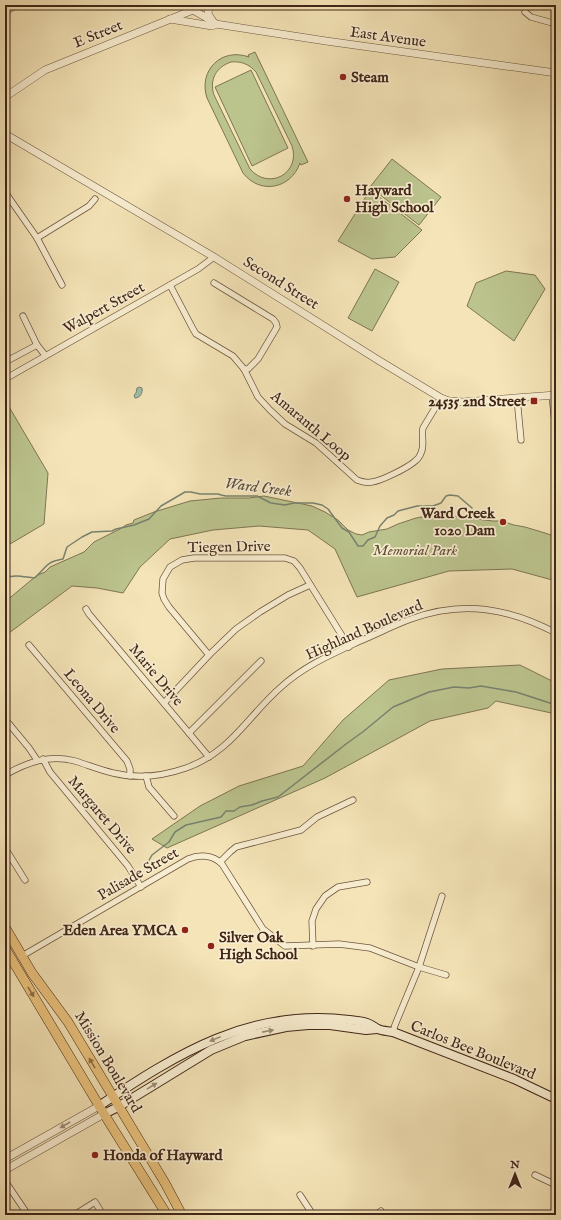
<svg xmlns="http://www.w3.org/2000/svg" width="561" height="1220" font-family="'IM FELL English',serif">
  <rect width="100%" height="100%" fill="#f4e4b7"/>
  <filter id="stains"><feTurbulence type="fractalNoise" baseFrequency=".005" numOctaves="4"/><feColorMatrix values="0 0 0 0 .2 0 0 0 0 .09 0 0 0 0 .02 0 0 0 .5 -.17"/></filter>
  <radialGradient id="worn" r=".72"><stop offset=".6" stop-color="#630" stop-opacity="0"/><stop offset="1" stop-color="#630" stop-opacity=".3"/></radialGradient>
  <g fill="#bcc48e" stroke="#7e7553" fill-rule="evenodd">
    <path d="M255,52l53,110 -7,3 -1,-2c-9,26 -40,32 -57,10l-36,-75c-9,-27 14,-51 42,-41l-1,-2zM231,62c10,-1 18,2 25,10l36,74c9,27 -23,45 -42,23l-36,-74c-5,-15 2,-28 17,-33z"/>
    <polygon points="251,70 288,148 252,166 215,87"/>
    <polygon points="392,159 441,197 419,225 370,187"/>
    <polygon points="370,190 422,230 395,257 372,259 338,241"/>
    <polygon points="375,269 399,282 372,331 348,318"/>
    <polygon points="506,271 535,275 545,289 514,341 467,306 476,283"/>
    <polygon points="5,400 48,473 44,524 5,547"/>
    <polygon points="264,496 312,506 325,512 338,520 348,530 356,534 362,535 369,532 387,529 398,524 416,518 433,515 452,516 493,521 501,521 514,525 525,527 545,533 556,537 556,581 512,569 449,571 357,597 335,549 308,530 259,526 213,530 170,539 140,567 123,593 97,588 72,586 5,636 5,602 30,581 38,575 45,572 50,567 84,552 94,542 120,529 126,525 133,523 134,520 154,512 190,501 221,498 249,498"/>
    <polygon points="520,665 556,683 556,714 496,701 488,708 430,721 325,778 167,848 152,839 200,806 239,786 303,766 343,720 389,680 442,669"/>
  </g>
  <path fill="#9dbfa9" stroke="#78826f" d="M139,387l3,1c1,5 -2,10 -7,10l-1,-3 2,-2 1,-5z"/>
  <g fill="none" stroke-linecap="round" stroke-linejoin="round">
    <g stroke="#78826f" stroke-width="1.5">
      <path d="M5,578c10,-4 19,-1 29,0 7,-5 12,-14 18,-16 4,-2 7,-2 11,-3l4,-12 15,-10 10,-5 20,-1 4,-2 18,-4 15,-6 12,-13 24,-14h6l9,2h18l3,1 5,1h31l14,7 14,2 9,-2h19l9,2 6,4 14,19 7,4 9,14h5l5,-6 7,-3 5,-11 7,-8 7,-3 4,-4 19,-5h16l8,-3 5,-7 4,-1 8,1 14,12"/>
      <polyline points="148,862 152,855 169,842 175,832 186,825 221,817 226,811 234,811 240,807 252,805 262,801 278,797 346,744 364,731 393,707 429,692 454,687 469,688 481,686 516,692 556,705"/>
    </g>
    <g stroke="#6d5640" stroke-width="7">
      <g id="minor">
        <polyline points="7,5 10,9 15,5"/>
        <polyline points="193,10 206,5"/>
        <polyline points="525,12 531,17 556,24"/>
        <polyline points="5,192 37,238 62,285"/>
        <polyline points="37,238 89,206 95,199"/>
        <polyline points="214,283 273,319 276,323 277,327 258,359 248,369 244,369"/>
        <path d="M170,285l23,44 3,5 37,22 11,13 14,28 12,13 15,14 31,19 41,37c5,2 10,3 15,2 9,-1 35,-14 42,-20 3,-2 6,-6 7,-9 4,-8 0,-17 2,-25l18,-30"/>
        <polyline points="23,316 37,345 45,355"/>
        <polyline points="5,362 37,345"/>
        <polyline points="5,379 198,269 214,257"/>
        <polyline points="552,395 556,434"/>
        <polyline points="517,398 521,440"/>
        <polyline points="86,609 89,614 209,757"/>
        <polyline points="29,645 127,761 130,769 130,776"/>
        <polyline points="209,655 169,607 164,599 162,593 163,579 170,567 182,560 194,558 285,558 294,561 300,568 349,647"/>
        <polyline points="164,703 209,655 236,629 260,612 288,595 310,585"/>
        <polyline points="5,719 29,748 37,760"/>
        <polyline points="189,733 261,661"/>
        <polyline points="43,759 50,772 128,866 141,887"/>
        <path d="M5,775c22,-13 45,-21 70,-14 13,4 25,9 38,12 24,6 50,3 73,-5 45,-16 61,-51 95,-81 23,-21 51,-33 79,-46 17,-7 34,-16 51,-22 52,-19 97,-11 145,14"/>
        <polyline points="146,776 149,787 174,816"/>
        <polyline points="5,848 25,880"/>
        <polyline points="220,862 230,852 236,847 301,830 317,817 353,800"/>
        <polyline points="313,946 312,921 316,909 325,896 338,887 367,882"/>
        <path d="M22,956l166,-97c12,-5 25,-4 34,5l41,65 22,17 54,-2 31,4 49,19 27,8"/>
        <polyline points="393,1032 395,1025 419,967 442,896"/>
        <polyline points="535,1175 556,1185"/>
        <polyline points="5,1181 28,1215"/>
        <polyline points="300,1195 313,1215"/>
        <polyline points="74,1215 95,1202 103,1215"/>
        <polyline points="376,1215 381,1211"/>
      </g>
    </g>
    <g stroke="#6d5640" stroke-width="8">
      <g id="tertiary">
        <polyline points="209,5 208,14 212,20"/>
        <polyline points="193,10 212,21 216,24"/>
        <polyline points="170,19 212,26 216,24 326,41 556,73"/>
        <polyline points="5,97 45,70 193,10"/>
        <polyline points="5,134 214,257 378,360 441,398 449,401 463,402 556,395"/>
        <polyline points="5,1159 99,1106"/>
        <polyline points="5,1170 104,1114"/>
      </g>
    </g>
    <g stroke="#402618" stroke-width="10">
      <g id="secondary">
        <path d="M99,1106c79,-53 151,-98 250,-86 6,1 13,1 18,3 4,1 7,4 11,6 4,2 10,2 15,3l121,47 42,20"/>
        <polyline points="104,1114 118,1107 211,1050 245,1036 286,1027 308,1025 330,1025 366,1030 377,1029"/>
      </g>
    </g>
    <g stroke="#402618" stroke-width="10">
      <g id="primary">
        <polyline points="5,927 32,973 68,1022 165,1183 182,1215"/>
        <polyline points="5,948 104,1114 167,1215"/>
      </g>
    </g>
    <use href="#minor" stroke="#f8edd0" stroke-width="5.5"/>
    <use href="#tertiary" stroke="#f8edd0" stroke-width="7"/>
    <use href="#secondary" stroke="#f8edd0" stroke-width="8"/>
    <use href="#primary" stroke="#eac27c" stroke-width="9"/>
  </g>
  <defs><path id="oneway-solid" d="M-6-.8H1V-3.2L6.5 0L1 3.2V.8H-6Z"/></defs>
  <g fill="#8c6c45">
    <use href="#oneway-solid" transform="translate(31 992) rotate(59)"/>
    <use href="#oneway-solid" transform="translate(92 1063) rotate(-121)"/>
  </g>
  <g fill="#9c8a74">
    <use href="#oneway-solid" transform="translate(268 1031) rotate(-11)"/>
    <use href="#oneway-solid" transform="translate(215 1039) rotate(158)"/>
    <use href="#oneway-solid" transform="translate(152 1086) rotate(-31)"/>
    <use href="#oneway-solid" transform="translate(65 1125) rotate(150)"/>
  </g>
  <g fill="#8f2418" stroke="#f8edd0" stroke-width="1.5">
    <circle cx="343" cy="77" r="4"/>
    <circle cx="347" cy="199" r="4"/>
    <rect x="530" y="397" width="8" height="8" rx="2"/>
    <circle cx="503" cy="522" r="4"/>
    <circle cx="185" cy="930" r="4"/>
    <circle cx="211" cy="946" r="4"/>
    <circle cx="95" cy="1155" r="4"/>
  </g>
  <g text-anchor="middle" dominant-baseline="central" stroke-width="3.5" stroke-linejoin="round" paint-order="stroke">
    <g font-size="15" fill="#402618" stroke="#f8edd0">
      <text transform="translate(98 34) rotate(-22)">E Street</text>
      <text transform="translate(388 37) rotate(8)">East Avenue</text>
      <text transform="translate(281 283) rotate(32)">Second Street</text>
      <text transform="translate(104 308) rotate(-29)">Walpert Street</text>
      <text transform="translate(311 426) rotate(40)">Amaranth Loop</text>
      <text transform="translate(229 547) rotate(-1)">Tiegen Drive</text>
      <text transform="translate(364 630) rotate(-24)">Highland Boulevard</text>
      <text transform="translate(156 675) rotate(50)">Marie Drive</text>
      <text transform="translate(92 701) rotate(50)">Leona Drive</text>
      <text transform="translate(102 815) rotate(50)">Margaret Drive</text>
      <text transform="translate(138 874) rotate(-30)">Palisade Street</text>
      <text transform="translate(473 1050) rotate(22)">Carlos Bee Boulevard</text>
      <text transform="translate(108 1062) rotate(59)">Mission Boulevard</text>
    </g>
    <g font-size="15" font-weight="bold" fill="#402618" stroke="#f8edd0" text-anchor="start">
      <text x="351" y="77">Steam</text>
      <text x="355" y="190">Hayward<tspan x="355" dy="17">High School</tspan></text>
      <text x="526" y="401" text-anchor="end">24535 2nd Street</text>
      <text x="495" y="513" text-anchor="end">Ward Creek<tspan x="495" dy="17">1020 Dam</tspan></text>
      <text x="177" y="930" text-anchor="end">Eden Area YMCA</text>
      <text x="219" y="937">Silver Oak<tspan x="219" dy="17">High School</tspan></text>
      <text x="103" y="1155">Honda of Hayward</text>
    </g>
    <g font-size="15" font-style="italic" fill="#5f4e36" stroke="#f8edd0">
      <text x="415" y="550">Memorial Park</text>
    </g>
    <g font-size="16" font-style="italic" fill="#574c3c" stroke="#f8edd0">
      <text transform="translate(258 488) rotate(7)">Ward Creek</text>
    </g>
  </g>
  <rect width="561" height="1220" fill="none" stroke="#f4e4b7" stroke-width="20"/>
  <rect x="6" y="6" width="549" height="1208" fill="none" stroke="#402618" stroke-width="2"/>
  <rect x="10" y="10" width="541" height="1200" fill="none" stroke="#402618"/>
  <g transform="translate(515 1174)" stroke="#f8edd0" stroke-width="3" paint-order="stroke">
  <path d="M0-3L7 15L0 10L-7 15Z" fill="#402618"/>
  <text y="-6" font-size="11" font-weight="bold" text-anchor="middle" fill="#402618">N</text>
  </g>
  <rect width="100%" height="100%" filter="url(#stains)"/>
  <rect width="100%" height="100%" fill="url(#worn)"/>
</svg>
